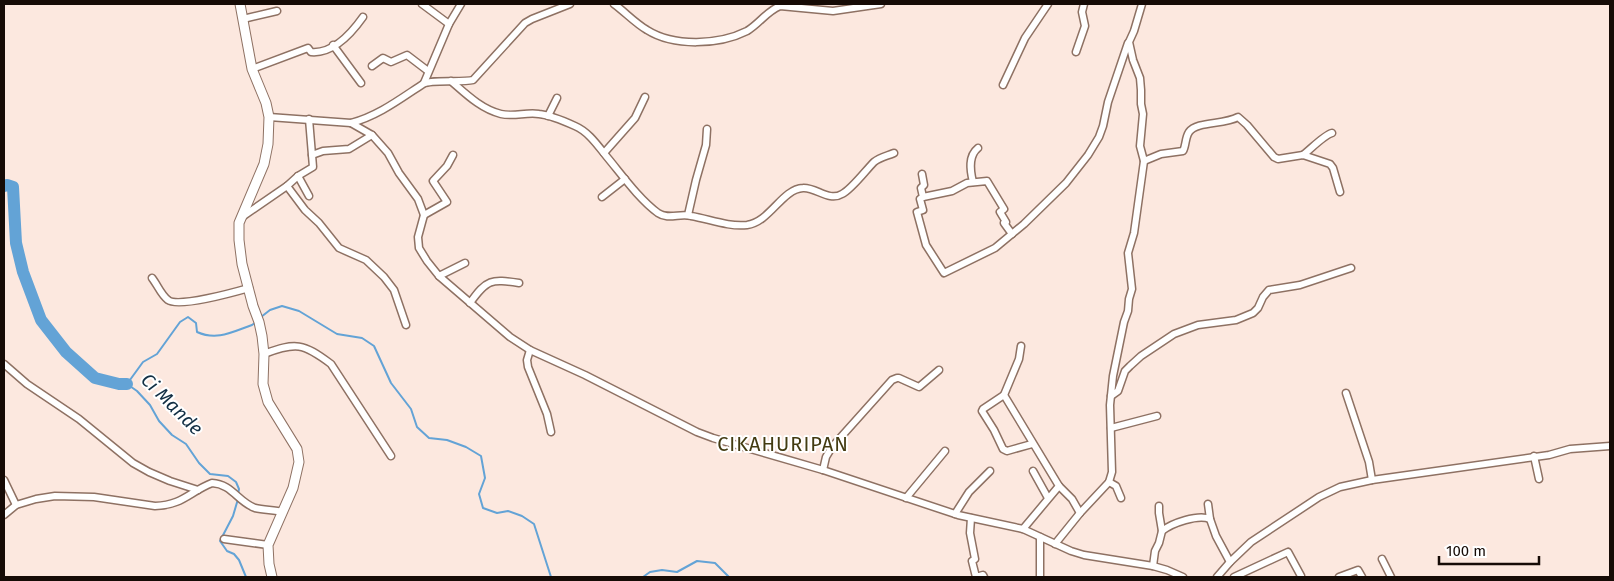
<svg xmlns="http://www.w3.org/2000/svg" width="1614" height="581" font-family="'Fira Sans',sans-serif">
  <rect width="100%" height="100%" fill="#fce8df"/>
  <g fill="none" stroke-linecap="round" stroke-linejoin="round">
    <g stroke="#63a3d6" stroke-width="2">
      <polyline points="261,317 270,310 282,306 299,311 337,334 362,338 374,346 391,383 411,409 417,427 429,438 447,440 466,447 481,456 485,478 479,494 483,508 497,513 508,511 522,516 534,524 551,577"/>
      <path d="M238,494l1,-5 -3,-7 -8,-6 -18,-2 -11,-11 -13,-19 -14,-9 -13,-14 -9,-16 -13,-14 -10,-7 16,-22 14,-8 23,-32 8,-5 8,6 1,9c20,9 35,0 55,-7l4,-3"/>
      <polyline points="238,499 233,516 220,541 227,551 234,554 239,560 246,577"/>
      <polyline points="643,577 650,572 662,570 677,572 697,561 715,563 729,577"/>
    </g>
    <polyline stroke="#63a3d6" stroke-width="12" points="4,186 7,185 13,187 16,243 23,272 41,320 66,352 95,378 119,384 127,384"/>
    <g stroke="#8e7163" stroke-width="9">
      <g id="minor">
        <polyline points="422,4 449,24"/>
        <path d="M614,4c11,8 21,19 33,26 27,17 72,15 100,1 12,-7 20,-20 33,-25l53,5 48,-7"/>
        <polyline points="243,19 277,11"/>
        <polyline points="333,45 361,83"/>
        <polyline points="1076,52 1085,26 1082,12 1084,4"/>
        <polyline points="372,66 383,58 391,62 407,55 428,71"/>
        <path d="M252,69l56,-21 3,4c22,2 40,-18 52,-35"/>
        <path d="M451,81c15,13 30,28 50,33 13,3 25,-2 38,0 11,1 25,7 36,12 14,6 23,20 32,31 15,18 32,42 51,56 10,7 22,0 33,3 18,3 37,11 56,9 23,-3 35,-36 56,-37 13,-1 26,14 39,6 9,-4 24,-24 32,-32 6,-5 13,-6 20,-9"/>
        <polyline points="424,83 449,24 461,4"/>
        <polyline points="1003,85 1025,38 1048,4"/>
        <polyline points="548,116 557,98"/>
        <polyline points="269,117 351,123 372,135 388,153 399,173 418,199 424,215 418,237 419,248 427,261 439,276 510,337 530,350 585,375 697,432 713,438 823,470 958,515 1023,529 1071,551 1084,555 1153,566 1167,570 1183,577"/>
        <path d="M351,123c27,-7 49,-24 72,-39 8,-5 39,-1 50,-4l52,-57 7,-4 38,-15"/>
        <polyline points="604,153 635,118 645,97"/>
        <polyline points="312,155 323,151 349,149 372,135"/>
        <path d="M1303,155c8,-6 21,-20 29,-22"/>
        <path d="M1144,161l17,-7 22,-3c3,-5 2,-13 6,-19 8,-11 35,-7 49,-15l9,8 27,32 4,2 25,-4 27,9 3,4 7,24"/>
        <polyline points="922,174 924,185 921,188 923,197 920,199 923,210 917,212 926,245 944,273 995,248 1024,224 1066,183 1088,155 1099,137 1103,126 1108,102 1128,43"/>
        <polyline points="298,176 309,196"/>
        <path d="M973,182c-3,-12 -5,-26 5,-34"/>
        <polyline points="287,186 298,176 313,167 309,119"/>
        <polyline points="602,197 625,179"/>
        <polyline points="923,197 952,191 967,183 987,181 1004,209 1000,212 1006,222 1004,223 1012,234"/>
        <polyline points="424,215 447,202 433,181 447,166 453,155"/>
        <polyline points="688,215 696,180 706,145 707,129"/>
        <polyline points="242,217 287,186 305,210 319,223 339,248 366,260 384,277 394,290 406,325"/>
        <polyline points="439,276 465,263"/>
        <path d="M152,278c5,6 9,17 16,22 10,8 67,-8 81,-12"/>
        <path d="M470,303c17,-24 21,-24 49,-20"/>
        <polyline points="530,350 527,360 528,367 547,414 551,432"/>
        <path d="M264,354c32,-12 39,-11 67,10l60,92"/>
        <polyline points="4,364 27,384 79,419 133,463 149,472 170,481 198,490"/>
        <polyline points="1346,393 1369,462 1372,480"/>
        <polyline points="1004,395 1019,359 1021,346"/>
        <polyline points="1111,396 1118,391 1125,371 1130,366 1141,356 1174,334 1198,325 1236,320 1253,313 1258,308 1263,297 1269,290 1300,285 1351,268"/>
        <polyline points="1111,428 1157,416"/>
        <polyline points="1534,456 1539,479"/>
        <polyline points="823,470 826,457 832,447 892,380 897,378 899,378 919,387 939,370"/>
        <polyline points="1033,471 1048,498"/>
        <polyline points="4,480 16,505"/>
        <polyline points="1109,482 1116,486 1121,498"/>
        <polyline points="1059,486 1072,499 1080,513"/>
        <polyline points="906,498 945,451"/>
        <polyline points="1208,504 1210,519"/>
        <polyline points="955,514 969,492 990,471"/>
        <path d="M4,515l12,-10 20,-6 19,-3 39,1 61,9c28,-1 34,-14 57,-23 20,1 26,19 43,25 9,2 19,2 28,4"/>
        <polyline points="971,518 970,533 975,559 972,561 976,577 983,575 984,577"/>
        <polyline points="1023,529 1059,486 1004,395 983,409 982,411 994,430 1003,449 1007,451 1032,444"/>
        <path d="M1162,531c10,-8 36,-17 48,-12l6,17 14,26"/>
        <polyline points="224,539 268,545"/>
        <polyline points="1055,544 1080,513 1109,482 1112,472 1110,405 1113,376 1124,322 1128,311 1129,299 1132,289 1128,253 1134,233 1144,161 1140,146 1143,114 1141,104 1141,90 1140,78 1133,60 1129,42 1134,31 1142,4"/>
        <polyline points="1382,559 1391,577"/>
        <polyline points="1153,566 1155,551 1159,543 1162,531 1159,513 1159,506"/>
        <polyline points="1040,577 1040,537"/>
        <polyline points="1217,577 1230,562 1251,542 1319,497 1340,487 1372,480 1549,455 1570,449 1610,446"/>
        <polyline points="1234,577 1288,552 1301,576"/>
        <polyline points="1339,577 1358,570 1362,577"/>
      </g>
    </g>
    <g stroke="#8e7163" stroke-width="11">
      <polyline id="major" points="240,4 252,69 266,103 269,117 268,144 264,164 239,223 239,240 242,264 253,306 259,322 262,336 264,354 263,384 268,402 297,449 299,462 293,488 268,545 269,564 272,577"/>
    </g>
    <use href="#minor" stroke="#fff" stroke-width="6"/>
    <use href="#major" stroke="#fff" stroke-width="9"/>
  </g>
  <g text-anchor="middle" dominant-baseline="central" stroke-width="4" stroke-linejoin="round" paint-order="stroke">
    <g font-size="19" font-style="italic" fill="#122f44" stroke="#fff">
      <text transform="translate(172 404) rotate(45)">Ci Mande</text>
    </g>
    <g font-size="20" letter-spacing="1" fill="#433b11" stroke="#fff">
      <text x="783" y="444">CIKAHURIPAN</text>
    </g>
  </g>
  <rect width="1614" height="581" fill="none" stroke="#160b06" stroke-width="10"/>
  <path d="M1439 556v8h100v-8" fill="none" stroke="#160b06" stroke-width="2.5"/>
  <text x="1446" y="556" font-size="15" fill="#160b06" stroke="#ffffff" stroke-width="4" paint-order="stroke">100 m</text>
</svg>
